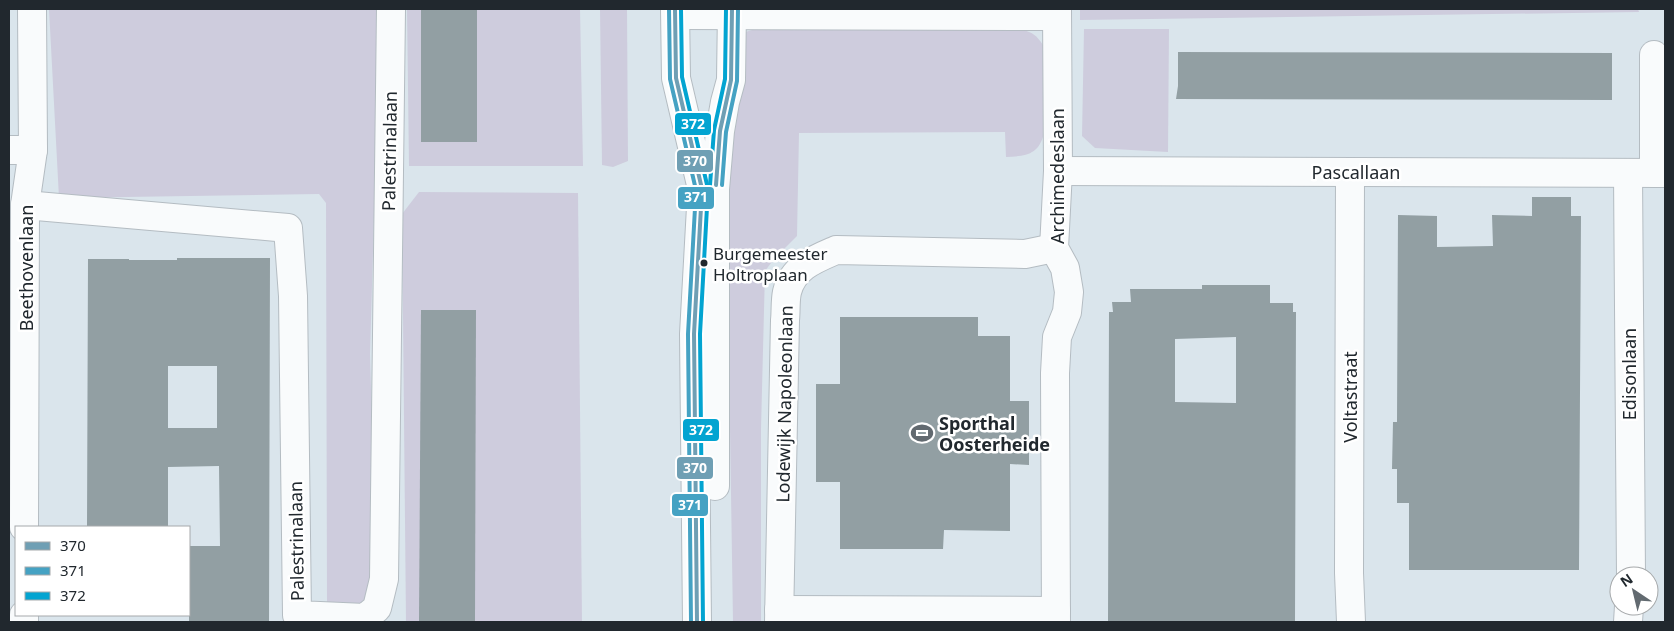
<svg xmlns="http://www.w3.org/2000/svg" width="1674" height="631" font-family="'Noto Sans',sans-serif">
  <rect width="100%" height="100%" fill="#dae5ec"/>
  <g fill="#ceccdd">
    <polygon points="49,9 380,9 370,354 373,461 374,599 369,608 327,603 326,203 319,194 59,198"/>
    <polygon points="407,9 580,9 583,166 409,166"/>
    <polygon points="600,9 627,9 628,161 613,167 602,165"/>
    <polygon points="1080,9 1638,9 1639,12 1080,20"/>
    <path d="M811,29l211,1c11,2 15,6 21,15l1,88c-5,22 -18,23 -38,24l-1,-25 -206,1 -2,103 -23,23 -9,12 -4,158v193h-28l-7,-451 16,-138 10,-3z"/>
    <polygon points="1084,29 1169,29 1168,152 1095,148 1082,136"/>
    <polygon points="419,192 578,193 582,622 406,622 402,214"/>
  </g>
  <g fill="#929fa3" fill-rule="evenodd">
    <rect x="421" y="9" width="56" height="133"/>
    <polygon points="1178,52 1612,53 1612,100 1176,99 1178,86"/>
    <polygon points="1532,197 1571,197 1571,216 1581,216 1579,570 1409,570 1409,503 1397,503 1397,469 1392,469 1393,422 1397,422 1398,215 1437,216 1437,247 1493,246 1492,215 1532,216"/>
    <path d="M177,258h93l-1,364h-80v-76h31l-1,-80 -51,1v60h-81l1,-268h41v1h48zM168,366h49v62h-49z"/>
    <path d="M1202,285h68v18h23v9h3l-1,310h-187l1,-310h4l-1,-10h19l-1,-13h72zM1236,337v66l-61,-1v-63z"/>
    <polygon points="421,310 476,310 475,622 419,622"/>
    <polygon points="840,317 978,317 978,336 1010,336 1010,401 1029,401 1029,465 1010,464 1010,531 944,530 943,549 840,549 840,482 816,482 816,384 840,384"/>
  </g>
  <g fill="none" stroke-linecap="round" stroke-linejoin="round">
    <g stroke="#b4bcc2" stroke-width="30">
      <g id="minor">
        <polyline points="676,15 1057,16"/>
        <polyline points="9,150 33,150"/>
        <polyline points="1058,171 1665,173"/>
        <polyline points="1350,172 1349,573 1351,622"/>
        <polyline points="1628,173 1631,576"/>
        <polyline points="1654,173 1654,55"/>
        <polyline points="25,205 288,228 293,296 297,615 365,618 377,608 384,579 391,9"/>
        <polyline points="24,527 25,205 33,150 32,9"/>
        <polyline points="779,610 1056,611"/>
        <polyline points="24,622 24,615"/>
        <path d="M779,622l6,-302c1,-8 0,-19 2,-28 6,-25 28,-33 49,-42l189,4 29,-6"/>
        <polyline points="1056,622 1055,373 1057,337 1067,312 1069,292 1065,268 1054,248 1058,171 1057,9"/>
        <polyline points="1628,622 1629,606"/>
      </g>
    </g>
    <g stroke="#b4bcc2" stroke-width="30">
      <g id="tertiary">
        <polyline points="675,9 676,78 702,189 694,334 697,622"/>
        <polyline points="715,486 715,189 720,131 725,102 731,80 732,9"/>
      </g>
    </g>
    <use href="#minor" stroke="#f9fbfc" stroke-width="28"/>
    <use href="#tertiary" stroke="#f9fbfc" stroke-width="28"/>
    <g stroke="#fff" stroke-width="8">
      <g id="bus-1">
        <polyline points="675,9 676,78 702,189 694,334 697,622"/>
        <polyline points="716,185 720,131 731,80 732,9"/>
      </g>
    </g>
    <g stroke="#fff" stroke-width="8">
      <g id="bus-2">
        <polyline points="669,9 670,79 696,190 688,334 691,622"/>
        <polyline points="722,185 726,132 737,81 738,9"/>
      </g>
    </g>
    <g stroke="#fff" stroke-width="8">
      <g id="bus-3">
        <polyline points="681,9 682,77 708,189 700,334 703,622"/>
        <polyline points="710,185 714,130 725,79 726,9"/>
      </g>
    </g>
    <use href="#bus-1" stroke="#6f9fb4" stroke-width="4"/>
    <use href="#bus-2" stroke="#45a2c3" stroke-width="4"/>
    <use href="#bus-3" stroke="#03a4d1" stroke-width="4"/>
  </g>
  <defs>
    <g id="stadium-bare" transform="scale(1.725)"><path d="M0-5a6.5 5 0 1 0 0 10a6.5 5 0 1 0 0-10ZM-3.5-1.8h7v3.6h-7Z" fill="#626a70" stroke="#fff" stroke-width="2.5" paint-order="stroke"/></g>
  </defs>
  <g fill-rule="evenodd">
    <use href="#stadium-bare" x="922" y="433"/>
  </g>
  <circle fill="#21282e" stroke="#fff" stroke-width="2" cx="704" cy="263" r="4.5"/>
  <g text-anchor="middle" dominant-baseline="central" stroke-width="5" stroke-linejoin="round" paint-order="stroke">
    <g font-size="17" fill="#21282e" stroke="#fff" text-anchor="start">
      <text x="713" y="253">Burgemeester<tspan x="713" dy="21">Holtroplaan</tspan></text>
    </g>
    <g font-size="18" fill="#21282e" stroke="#fff">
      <text transform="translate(389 151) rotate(-89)">Palestrinalaan</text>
      <text x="1356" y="172">Pascallaan</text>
      <text transform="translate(1057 176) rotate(-90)">Archimedeslaan</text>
      <text transform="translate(26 268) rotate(-90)">Beethovenlaan</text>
      <text transform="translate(1629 374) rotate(-90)">Edisonlaan</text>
      <text transform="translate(1350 397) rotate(-90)">Voltastraat</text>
      <text transform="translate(784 404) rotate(-89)">Lodewijk Napoleonlaan</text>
      <text transform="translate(296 541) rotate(-91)">Palestrinalaan</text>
    </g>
    <g font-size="18" font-weight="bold" fill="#21282e" stroke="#fff" text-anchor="start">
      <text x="939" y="423">Sporthal<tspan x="939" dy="21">Oosterheide</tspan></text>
    </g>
  </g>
  <g stroke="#fff" stroke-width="2">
    <rect x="674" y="112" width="38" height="24" rx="5" fill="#03a4d1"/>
    <rect x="676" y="149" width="38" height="24" rx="5" fill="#6f9fb4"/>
    <rect x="677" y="186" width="38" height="24" rx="5" fill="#45a2c3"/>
    <rect x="682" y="418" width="38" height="24" rx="5" fill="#03a4d1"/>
    <rect x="676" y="456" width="38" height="24" rx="5" fill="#6f9fb4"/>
    <rect x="671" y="493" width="38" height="24" rx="5" fill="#45a2c3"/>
  </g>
  <g font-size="14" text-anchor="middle" font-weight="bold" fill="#fff">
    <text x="693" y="129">372</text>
    <text x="695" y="166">370</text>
    <text x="696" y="202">371</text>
    <text x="701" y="435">372</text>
    <text x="695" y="473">370</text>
    <text x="690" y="510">371</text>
  </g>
  <rect width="1674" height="631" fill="none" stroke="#21282e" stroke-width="20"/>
  <rect x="15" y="526" width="175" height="90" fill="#ffffff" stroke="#a6a9ab"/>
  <rect x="25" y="542" width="25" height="8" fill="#6f9fb4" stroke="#a6a9ab"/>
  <text x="60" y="551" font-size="15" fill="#21282e">370</text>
  <rect x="25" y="567" width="25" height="8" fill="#45a2c3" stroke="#a6a9ab"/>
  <text x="60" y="576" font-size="15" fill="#21282e">371</text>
  <rect x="25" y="592" width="25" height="8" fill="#03a4d1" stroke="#a6a9ab"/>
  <text x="60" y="601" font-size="15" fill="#21282e">372</text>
  <g transform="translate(1634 591) rotate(325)"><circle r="24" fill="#ffffff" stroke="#a6a9ab"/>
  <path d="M0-4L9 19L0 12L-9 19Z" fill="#626a70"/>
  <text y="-8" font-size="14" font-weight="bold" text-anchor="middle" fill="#21282e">N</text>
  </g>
</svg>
